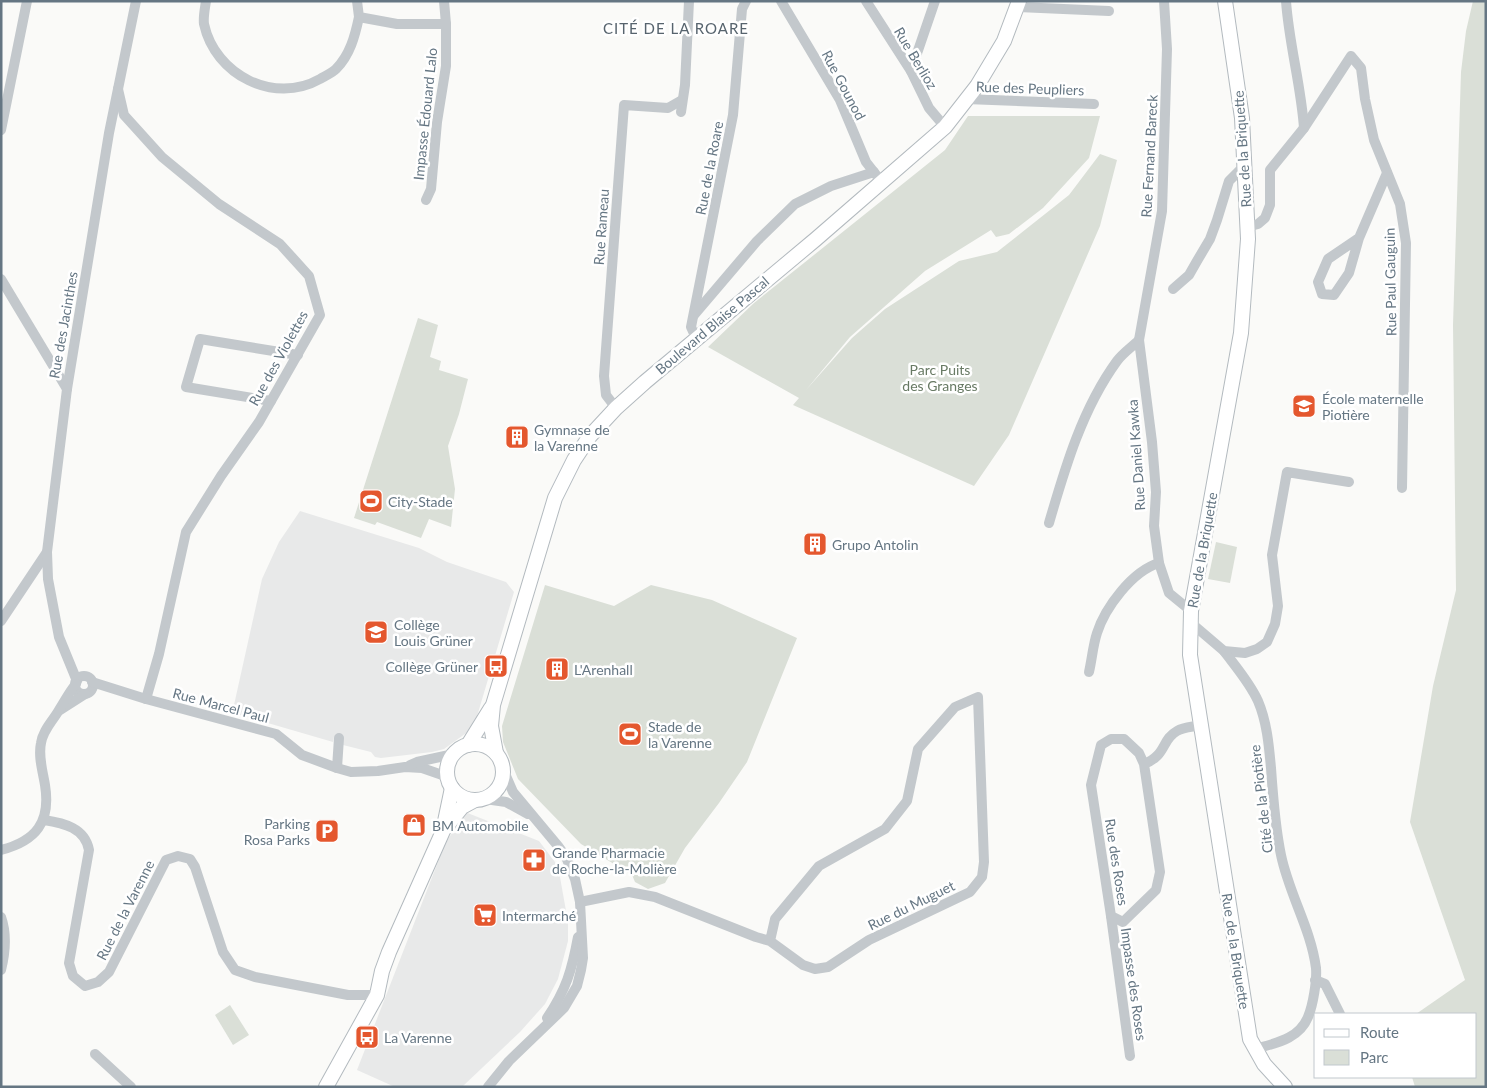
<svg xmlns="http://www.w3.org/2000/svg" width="1487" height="1088" font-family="Lato,sans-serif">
  <rect width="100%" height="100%" fill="#fafaf8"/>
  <g fill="#e8e9e9">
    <polygon points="300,511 419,548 447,562 506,582 514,592 475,723 469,731 444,749 432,752 381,758 375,757 371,752 343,745 343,740 334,737 333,742 237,714 238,706 234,705 262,579 279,542"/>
    <polygon points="465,812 539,841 558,866 568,922 568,941 558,979 545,1004 520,1032 463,1086 395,1087 357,1070 445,844"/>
  </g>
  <g fill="#dadfd7">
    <polygon points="1473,1 1486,1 1486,1087 1415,1087 1412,1077 1476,1077 1476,1014 1416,1014 1465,980 1410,822 1433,686 1456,590 1453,325 1461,72 1466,31"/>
    <polygon points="968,116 1100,116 1089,158 1043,208 1009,234 996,237 991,230 925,271 850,337 806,390 852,338 885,309 959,261 997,252 1069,195 1100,154 1117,160 1100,226 1009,435 974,486 793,405 799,398 708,347 754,303 945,150"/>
    <polygon points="418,318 438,325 430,357 441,361 439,370 468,379 459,414 448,446 455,489 451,527 429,519 421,538 377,522 375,525 354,518"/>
    <polygon points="1216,542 1237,547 1230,583 1208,579"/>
    <polygon points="545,585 614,606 651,585 712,600 797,638 747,762 719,803 685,848 665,883 648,889 635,882 632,875 581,844 518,779 503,742 502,726"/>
    <polygon points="230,1005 249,1035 233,1045 215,1015"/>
  </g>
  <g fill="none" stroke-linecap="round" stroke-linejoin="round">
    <g stroke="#b3babf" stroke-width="16">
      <g id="secondary">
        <polyline points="1225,1 1242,118 1248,239 1241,333 1191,611 1190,655 1250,1039 1264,1064 1285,1087"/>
        <circle cx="475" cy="772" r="28"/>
        <polyline points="468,745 491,708"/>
        <polyline points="496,753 491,726 493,705 555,498 574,460 590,436 616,408 645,382 816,239 945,127 977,86 1004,41 1019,1"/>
        <polyline points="445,828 462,807 475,800"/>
        <polyline points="326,1087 377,995 382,971 389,952 443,831 452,788"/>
      </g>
    </g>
    <g stroke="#c3c8cc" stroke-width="10">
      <path d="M206,1c-1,7 -3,16 -2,23 11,51 70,81 116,55 5,-3 12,-6 16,-10 14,-14 19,-33 23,-52"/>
      <polyline points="357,1 359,17 397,24 446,24"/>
      <polyline points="781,1 840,100 866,162 877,176"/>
      <polyline points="866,1 911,71 929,108 945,127"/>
      <path d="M1286,1c3,43 15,84 18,127"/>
      <polyline points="1018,7 1109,11"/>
      <polyline points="911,71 935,1"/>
      <polyline points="118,89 124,115 162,157 219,204 280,244 309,276 320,315 259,422 221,476 186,532 159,654 146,699"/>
      <polyline points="966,99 1094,104"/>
      <polyline points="681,112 685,85 689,1"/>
      <polyline points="1,130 27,1"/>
      <polyline points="426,200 431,189 437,122 446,66 446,24 444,1"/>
      <polyline points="1247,227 1258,224 1265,218 1270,205 1270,170 1304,128 1351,56 1361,68 1365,99 1374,140 1400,204 1406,243 1402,488"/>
      <polyline points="1359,238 1328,259 1318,282 1322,294 1334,295 1349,273 1359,238 1387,173"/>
      <polyline points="1,279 67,389"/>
      <polyline points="1173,289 1189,275 1197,261 1210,239 1217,220 1229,181 1244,166"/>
      <polyline points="694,315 757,241 795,204 831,186 874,172"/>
      <polyline points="696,338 691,327 733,115 742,9 746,1"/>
      <polyline points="1139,340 1162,211 1167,49 1164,1"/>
      <polyline points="271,401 186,387 200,339 298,355"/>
      <polyline points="616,408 606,395 604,376 624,105 668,108 682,100"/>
      <path d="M1049,523c16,-55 33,-114 68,-162 6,-8 15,-14 22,-21l13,102 4,50 -2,34 5,37"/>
      <polyline points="1,621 47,552"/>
      <polyline points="1190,622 1224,651 1245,653 1257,649 1267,642 1275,624 1278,606 1272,555 1287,472 1349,482"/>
      <path d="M1224,651c12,16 26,32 34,50 9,21 11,45 13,67 2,29 4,59 10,87 8,39 30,74 35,113 1,13 -3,37 -8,49 -9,22 -32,26 -53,32"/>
      <path d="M1089,672c3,-13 4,-27 8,-39 8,-25 35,-62 62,-70l10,30 22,18"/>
      <circle cx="84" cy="685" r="9"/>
      <polyline points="77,681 59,637 48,579 47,552 67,389 109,133 136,1"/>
      <polyline points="92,682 146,699 276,734 302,755 337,768 351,772 378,771 405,767 422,768 448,777"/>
      <polyline points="60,710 85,694"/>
      <path d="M1144,764l-5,-11 -15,-14h-13l-10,6 -10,40 20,131 12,6 33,-32 4,-18 -16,-108c23,-9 17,-24 33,-33 7,-4 16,-4 24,-6"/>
      <polyline points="410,765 417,762 454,754"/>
      <polyline points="337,768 339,738"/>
      <polyline points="485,799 506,802 528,814"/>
      <path d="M44,820c20,3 41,8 45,30l-20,113 4,13 12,10 13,-4 11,-10 57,-112 12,-4 12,3 5,8 28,85 12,18 20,7 93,18h29"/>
      <path d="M1,850c35,-9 50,-28 44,-65 -2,-13 -7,-28 -4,-42 2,-13 11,-21 18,-33 6,-9 10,-18 17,-26"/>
      <polyline points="580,902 629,892 655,897 756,937 770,941 803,965 815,969 828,967 869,940 970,892 982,877 984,862 978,697 955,707 918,749 907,801 885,829 819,866 775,919 770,941"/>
      <polyline points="1111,916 1130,1056"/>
      <path d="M1,917c6,17 4,37 0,53"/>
      <polyline points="1315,980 1325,984 1340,1014"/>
      <path d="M547,1018c19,-28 25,-48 31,-81"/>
      <polyline points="95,1054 131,1087"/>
      <polyline points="488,1087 509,1061 564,1008 577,986 581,970 583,958 580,902 575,879 566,857 558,846 513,792 503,769"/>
    </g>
    <use href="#secondary" stroke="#fff" stroke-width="14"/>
  </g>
  <defs>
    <g id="school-square" transform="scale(1.25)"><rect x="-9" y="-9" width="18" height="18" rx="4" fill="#e4572e" stroke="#fff"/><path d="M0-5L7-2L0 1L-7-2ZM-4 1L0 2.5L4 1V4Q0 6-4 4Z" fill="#fff"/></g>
    <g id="building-square" transform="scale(1.25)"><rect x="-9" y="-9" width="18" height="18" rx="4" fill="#e4572e" stroke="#fff"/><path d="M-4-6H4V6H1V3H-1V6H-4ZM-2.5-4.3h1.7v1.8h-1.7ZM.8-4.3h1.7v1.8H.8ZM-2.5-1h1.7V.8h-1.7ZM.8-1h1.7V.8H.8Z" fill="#fff"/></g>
    <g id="stadium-square" transform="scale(1.25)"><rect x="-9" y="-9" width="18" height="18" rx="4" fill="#e4572e" stroke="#fff"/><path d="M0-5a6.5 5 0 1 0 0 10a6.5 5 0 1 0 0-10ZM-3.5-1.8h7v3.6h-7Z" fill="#fff"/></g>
    <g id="bus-square" transform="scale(1.25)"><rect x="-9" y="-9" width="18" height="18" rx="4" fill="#e4572e" stroke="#fff"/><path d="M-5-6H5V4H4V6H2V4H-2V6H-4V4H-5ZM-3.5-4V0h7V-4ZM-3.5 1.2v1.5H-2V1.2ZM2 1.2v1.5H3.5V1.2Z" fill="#fff"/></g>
    <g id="shop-square" transform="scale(1.25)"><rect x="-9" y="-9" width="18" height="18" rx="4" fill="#e4572e" stroke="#fff"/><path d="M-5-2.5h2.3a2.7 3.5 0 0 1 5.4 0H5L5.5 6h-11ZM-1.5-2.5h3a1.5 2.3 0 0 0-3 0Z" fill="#fff"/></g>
    <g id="parking-square" transform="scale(1.25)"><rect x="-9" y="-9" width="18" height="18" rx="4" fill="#e4572e" stroke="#fff"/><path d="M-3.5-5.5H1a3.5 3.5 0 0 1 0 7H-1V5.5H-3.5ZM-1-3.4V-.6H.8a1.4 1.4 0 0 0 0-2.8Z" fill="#fff"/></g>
    <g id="pharmacy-square" transform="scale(1.25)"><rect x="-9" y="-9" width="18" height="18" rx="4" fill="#e4572e" stroke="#fff"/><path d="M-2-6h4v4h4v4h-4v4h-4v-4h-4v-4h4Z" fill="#fff"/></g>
    <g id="supermarket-square" transform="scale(1.25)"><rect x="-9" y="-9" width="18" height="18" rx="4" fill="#e4572e" stroke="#fff"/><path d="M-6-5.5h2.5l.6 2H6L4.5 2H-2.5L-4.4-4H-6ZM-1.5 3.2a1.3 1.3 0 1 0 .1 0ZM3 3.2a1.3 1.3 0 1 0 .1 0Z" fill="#fff"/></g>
  </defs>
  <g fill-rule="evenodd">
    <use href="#school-square" x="1304" y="406"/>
    <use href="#building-square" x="517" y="437"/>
    <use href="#stadium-square" x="371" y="501"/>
    <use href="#building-square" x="815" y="544"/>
    <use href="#school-square" x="376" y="632"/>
    <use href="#bus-square" x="496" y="666"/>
    <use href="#building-square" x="557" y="669"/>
    <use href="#stadium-square" x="630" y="734"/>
    <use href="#shop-square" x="414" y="825"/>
    <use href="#parking-square" x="327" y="831"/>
    <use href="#pharmacy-square" x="534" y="860"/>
    <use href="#supermarket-square" x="485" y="915"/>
    <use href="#bus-square" x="367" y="1037"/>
  </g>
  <g text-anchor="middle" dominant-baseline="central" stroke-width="5" stroke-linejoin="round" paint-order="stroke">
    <g font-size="14" fill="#657683" stroke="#fff">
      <text transform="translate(916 58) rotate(59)">Rue Berlioz</text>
      <text transform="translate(844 85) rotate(62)">Rue Gounod</text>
      <text transform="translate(1030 88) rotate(2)">Rue des Peupliers</text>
      <text transform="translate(425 114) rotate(-84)">Impasse Édouard Lalo</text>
      <text transform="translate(1242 149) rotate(-94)">Rue de la Briquette</text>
      <text transform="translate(1149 156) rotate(-87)">Rue Fernand Bareck</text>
      <text transform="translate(709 168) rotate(-79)">Rue de la Roare</text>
      <text transform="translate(601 227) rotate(-86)">Rue Rameau</text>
      <text transform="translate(1390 282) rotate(-91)">Rue Paul Gauguin</text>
      <text transform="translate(63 325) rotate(-80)">Rue des Jacinthes</text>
      <text transform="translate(712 325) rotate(-40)">Boulevard Blaise Pascal</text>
      <text transform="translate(278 358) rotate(-61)">Rue des Violettes</text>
      <text transform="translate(1136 455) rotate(-94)">Rue Daniel Kawka</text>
      <text transform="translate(1202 550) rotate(-80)">Rue de la Briquette</text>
      <text transform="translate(221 705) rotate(15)">Rue Marcel Paul</text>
      <text transform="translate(1261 799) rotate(-97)">Cité de la Piotière</text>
      <text transform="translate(1117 862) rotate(81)">Rue des Roses</text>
      <text transform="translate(911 905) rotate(-26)">Rue du Muguet</text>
      <text transform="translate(125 910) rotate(-63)">Rue de la Varenne</text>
      <text transform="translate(1236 951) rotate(81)">Rue de la Briquette</text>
      <text transform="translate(1134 984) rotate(82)">Impasse des Roses</text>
    </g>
    <g font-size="14" fill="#687a64" stroke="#fff">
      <text x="940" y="369">Parc Puits<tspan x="940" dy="16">des Granges</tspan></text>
    </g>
    <g font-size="14" fill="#657683" stroke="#fff" text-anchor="start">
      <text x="1322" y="398">École maternelle<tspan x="1322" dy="16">Piotière</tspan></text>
      <text x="534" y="429">Gymnase de<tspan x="534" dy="16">la Varenne</tspan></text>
      <text x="388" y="501">City-Stade</text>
      <text x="832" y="544">Grupo Antolin</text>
      <text x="394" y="624">Collège<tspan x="394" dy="16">Louis Grüner</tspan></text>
      <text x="478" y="666" text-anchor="end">Collège Grüner</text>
      <text x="574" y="669">L'Arenhall</text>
      <text x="648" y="726">Stade de<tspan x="648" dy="16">la Varenne</tspan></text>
      <text x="310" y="823" text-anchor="end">Parking<tspan x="310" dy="16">Rosa Parks</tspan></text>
      <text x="432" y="825">BM Automobile</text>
      <text x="552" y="852">Grande Pharmacie<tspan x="552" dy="16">de Roche-la-Molière</tspan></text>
      <text x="502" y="915">Intermarché</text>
      <text x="384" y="1037">La Varenne</text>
    </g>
    <g font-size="15" letter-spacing="1" fill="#57646e" stroke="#fff">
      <text x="676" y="28">CITÉ DE LA ROARE</text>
    </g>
  </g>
  <rect width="1487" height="1088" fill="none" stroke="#657683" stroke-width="5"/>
  <rect x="1314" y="1013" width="162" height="65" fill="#ffffff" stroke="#c1c8cd"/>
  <rect x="1324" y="1029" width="25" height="8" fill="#ffffff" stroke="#c1c8cd"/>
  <text x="1360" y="1038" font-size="15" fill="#657683">Route</text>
  <rect x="1324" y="1050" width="25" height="15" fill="#dadfd7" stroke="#c1c8cd"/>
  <text x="1360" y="1063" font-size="15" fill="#657683">Parc</text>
</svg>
